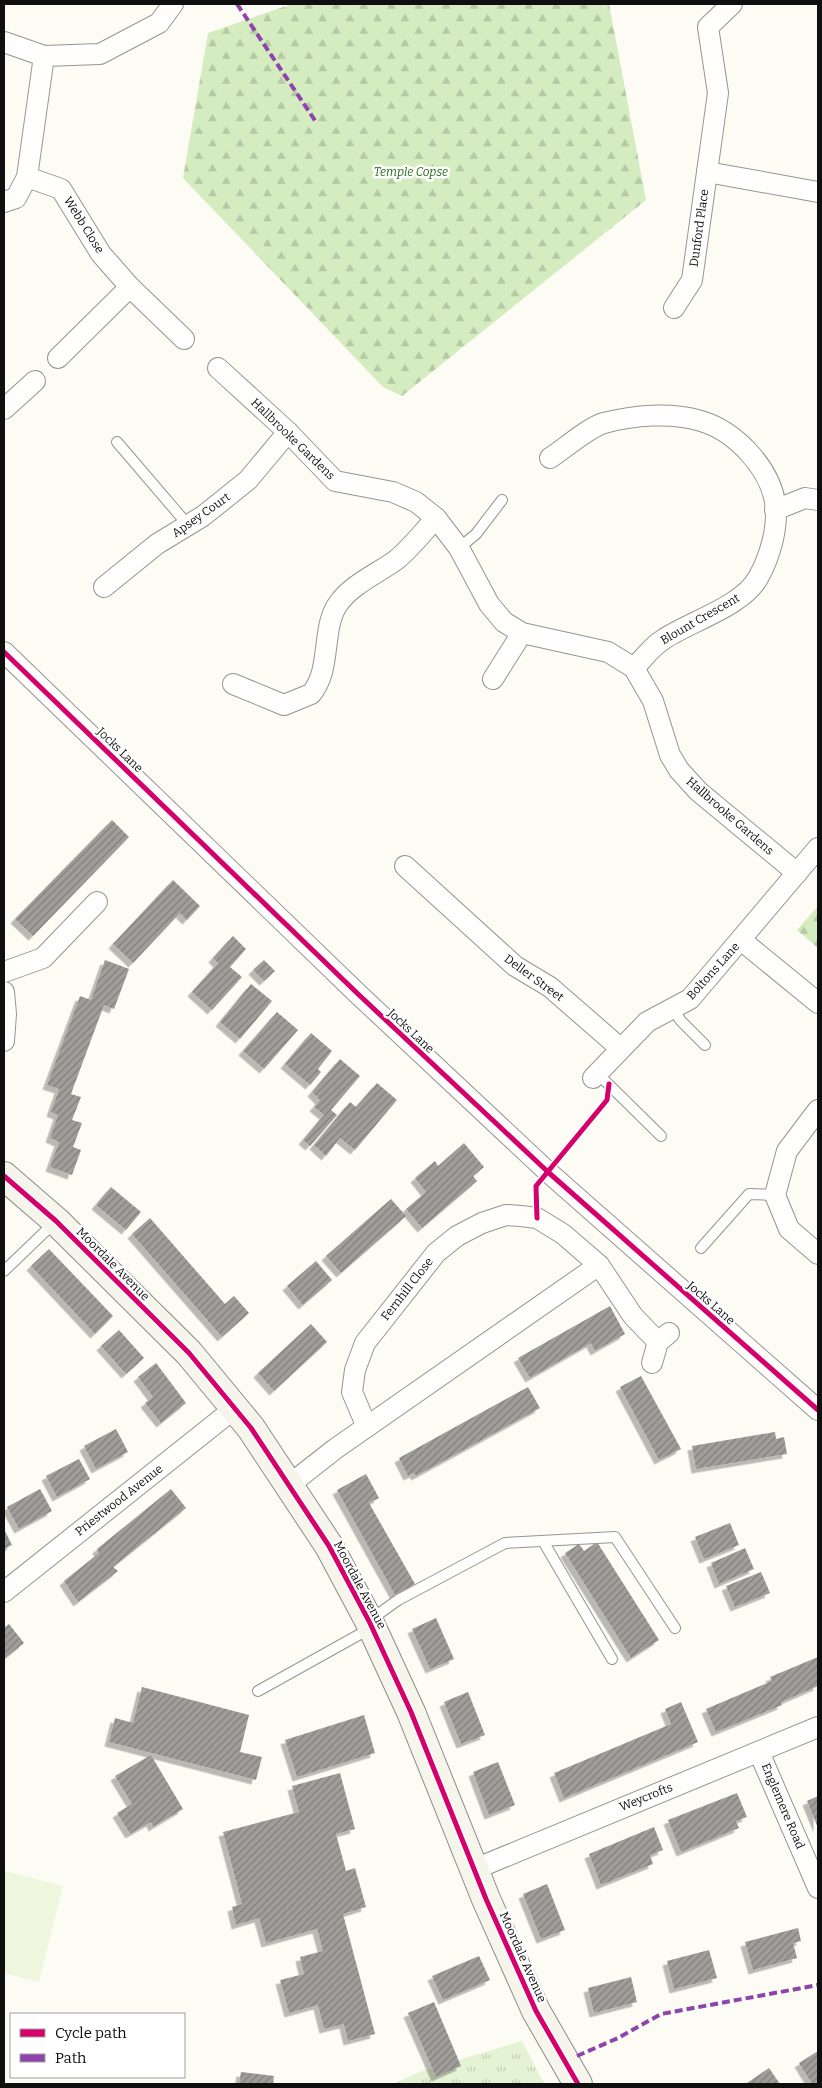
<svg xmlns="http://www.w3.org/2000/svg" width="822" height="2088" font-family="Bitter,serif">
  <defs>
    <pattern id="forest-firs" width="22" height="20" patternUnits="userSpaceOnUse" patternTransform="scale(1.25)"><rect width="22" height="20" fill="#d4ecc0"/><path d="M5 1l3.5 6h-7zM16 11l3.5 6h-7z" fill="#b5c9a4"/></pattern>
    <pattern id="park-tufts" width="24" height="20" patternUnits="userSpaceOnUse" patternTransform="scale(1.25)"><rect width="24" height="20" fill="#e4f3d3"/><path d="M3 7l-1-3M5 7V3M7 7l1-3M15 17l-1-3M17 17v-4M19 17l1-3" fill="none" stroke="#c2cfb4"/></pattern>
    <pattern id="building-hatch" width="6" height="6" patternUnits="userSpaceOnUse" patternTransform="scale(1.25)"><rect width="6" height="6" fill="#a09e9a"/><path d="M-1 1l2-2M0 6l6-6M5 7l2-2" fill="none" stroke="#817f7c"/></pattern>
    <filter id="shadow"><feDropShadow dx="-4.5" dy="4.5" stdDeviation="0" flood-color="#0004"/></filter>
  </defs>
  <rect width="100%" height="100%" fill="#fcfbf4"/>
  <g fill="url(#forest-firs)">
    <polygon points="292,4 609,4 646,200 402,396 383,387 183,178 208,33"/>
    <polygon points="818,906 818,948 797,930"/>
  </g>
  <polygon fill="url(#park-tufts)" points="522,2041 544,2084 394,2084 419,2072"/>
  <polygon fill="#eef7dd" points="4,1871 63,1886 39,1982 4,1973"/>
  <g fill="url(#building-hatch)" filter="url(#shadow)">
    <polygon points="112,820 129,837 33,936 15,919"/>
    <polygon points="173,880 200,906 187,920 180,913 133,963 113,944"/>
    <polygon points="233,936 246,949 230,967 242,977 212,1010 192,992 218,963 213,958"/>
    <polygon points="105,960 129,969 114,1009 104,1005 71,1094 81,1097 72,1120 82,1123 73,1147 81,1150 72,1175 50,1167 59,1142 50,1138 58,1115 51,1112 59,1089 47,1085 80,996 91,1000"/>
    <polygon points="264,960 275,971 264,981 253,970"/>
    <polygon points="251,984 272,1001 240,1039 220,1022"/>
    <polygon points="277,1012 298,1030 264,1069 243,1051"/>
    <polygon points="311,1033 332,1051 318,1069 321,1072 310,1085 285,1064"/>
    <polygon points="340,1059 360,1076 331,1110 337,1115 310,1146 303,1140 324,1115 314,1107 320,1100 312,1092"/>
    <polygon points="377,1083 397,1100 355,1150 340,1138 326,1156 314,1145 350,1102 356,1107"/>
    <polygon points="464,1143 484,1167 473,1176 477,1181 422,1228 406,1209 426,1192 415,1178 435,1161 438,1166"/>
    <polygon points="111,1187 141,1212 126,1230 96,1205"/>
    <polygon points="391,1199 406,1216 341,1273 326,1256"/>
    <polygon points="150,1218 225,1304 234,1296 249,1313 222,1337 132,1234"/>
    <polygon points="49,1249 113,1316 95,1334 31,1266"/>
    <polygon points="316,1261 332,1280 303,1305 287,1286"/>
    <polygon points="610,1306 625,1334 595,1351 591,1343 530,1378 518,1358"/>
    <polygon points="311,1324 327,1342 274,1391 258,1373"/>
    <polygon points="119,1330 144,1358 126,1374 101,1346"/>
    <polygon points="156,1363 186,1403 161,1423 145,1403 153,1397 138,1377"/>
    <polygon points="641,1376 681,1449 659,1460 620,1387"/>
    <polygon points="528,1387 540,1408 416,1476 414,1473 408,1476 399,1458"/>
    <polygon points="116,1429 128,1452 96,1469 84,1446"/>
    <polygon points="775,1432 776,1439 784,1437 787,1454 696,1469 692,1446"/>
    <polygon points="79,1459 90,1479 57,1497 46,1476"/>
    <polygon points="366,1474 379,1498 369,1503 415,1584 395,1595 337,1490"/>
    <polygon points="40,1489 52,1511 19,1529 7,1507"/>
    <polygon points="171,1489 186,1508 113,1567 118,1571 78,1602 64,1581 99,1553 97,1549"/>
    <polygon points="730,1523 739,1545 704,1559 695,1537"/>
    <polygon points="4,1529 12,1545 4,1549"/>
    <polygon points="597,1542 659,1640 631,1658 565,1553 579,1544 584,1551"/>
    <polygon points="745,1548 754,1569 719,1584 711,1563"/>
    <polygon points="761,1572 770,1593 735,1607 726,1586"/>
    <polygon points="436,1618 454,1659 430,1669 412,1629"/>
    <polygon points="9,1624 24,1643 4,1659 4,1628"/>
    <polygon points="818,1657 818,1686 781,1702 782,1705 716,1732 706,1709 772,1681 770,1677"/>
    <polygon points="142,1687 249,1715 240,1752 262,1757 256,1780 109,1742 115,1718 133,1723"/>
    <polygon points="468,1692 485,1735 461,1744 444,1702"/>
    <polygon points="681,1702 698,1742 564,1798 554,1773 671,1724 665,1709"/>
    <polygon points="364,1715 375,1753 297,1777 285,1740"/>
    <polygon points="151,1755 183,1809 153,1827 151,1822 130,1834 117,1813 132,1804 115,1776"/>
    <polygon points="498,1762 515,1805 489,1815 473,1772"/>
    <polygon points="340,1773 355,1829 336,1834 346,1871 355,1868 366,1907 343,1914 375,2034 348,2041 344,2024 324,2029 318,2005 289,2013 280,1980 304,1974 300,1957 323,1951 317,1929 266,1943 259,1918 236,1925 232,1907 242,1904 223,1832 299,1812 292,1786"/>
    <polygon points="737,1793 747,1817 736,1821 739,1828 681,1852 668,1820"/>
    <polygon points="818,1796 818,1828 807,1801"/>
    <polygon points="654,1827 663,1850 650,1855 653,1864 601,1885 589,1854"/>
    <polygon points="547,1884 565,1930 541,1939 523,1894"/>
    <polygon points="798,1928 801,1941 793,1943 797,1958 753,1970 745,1942"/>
    <polygon points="709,1950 717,1978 674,1989 667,1961"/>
    <polygon points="479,1956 490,1980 443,2000 432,1976"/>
    <polygon points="631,1977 637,2002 594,2013 588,1988"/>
    <polygon points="434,2002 461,2066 436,2077 408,2013"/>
    <polygon points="818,2051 818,2084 812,2084 799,2063"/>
    <polygon points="769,2068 780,2084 745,2084 750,2081"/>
    <polygon points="241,2072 274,2076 273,2084 239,2084"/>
  </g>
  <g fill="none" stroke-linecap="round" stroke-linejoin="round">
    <g stroke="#969592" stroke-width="12">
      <g id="lane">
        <polyline points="117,442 188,525"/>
        <polyline points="459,548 476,534 502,500"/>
        <polyline points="672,1008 681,1021 705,1045"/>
        <polyline points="597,1073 661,1136"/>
        <polyline points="701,1248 749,1194 775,1195"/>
        <polyline points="4,1271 55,1222"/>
        <polyline points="543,1541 612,1659"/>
        <polyline points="370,1620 398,1600 505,1543 615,1537 675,1628"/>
        <polyline points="258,1691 371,1628"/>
      </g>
    </g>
    <g stroke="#969592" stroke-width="22">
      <g id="street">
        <polyline points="4,42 44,56 100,54 159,23 173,4"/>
        <polyline points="707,172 818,192"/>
        <polyline points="27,177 61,189 101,254 130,287 184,339"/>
        <polyline points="4,202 16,198 27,177 44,56"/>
        <polyline points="674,308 692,280 718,93 708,27 732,4"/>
        <polyline points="58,358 130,287"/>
        <polyline points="218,368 288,432 335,481 393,492 416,502 436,518 459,548 489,604 504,622 522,633 608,652 634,668 653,701 670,755 679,770 698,791 797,873"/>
        <polyline points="4,409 35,381"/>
        <path d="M550,458c14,-9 39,-31 54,-35 30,-8 67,-11 97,-2 34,10 68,46 74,81 4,24 -5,55 -17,76 -15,28 -69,44 -94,61 -12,7 -20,19 -30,29"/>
        <polyline points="775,510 805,498 818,500"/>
        <polyline points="104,587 157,544 203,516 248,480 288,432"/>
        <polyline points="4,652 358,994 548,1172 818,1410"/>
        <polyline points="493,679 522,633"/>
        <path d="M233,684l51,21 27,-11c21,-24 10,-66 27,-90 14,-20 39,-30 58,-44 15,-12 27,-28 40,-42"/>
        <polyline points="405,866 515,966 550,987 620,1048"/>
        <polyline points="741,940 818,1003"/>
        <polyline points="4,972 43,958 97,902"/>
        <polyline points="4,992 6,1014 4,1041"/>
        <polyline points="593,1078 647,1022 690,999 818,848"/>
        <polyline points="818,1110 787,1151 775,1195 789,1229 818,1254"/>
        <polyline points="652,1363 658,1342 669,1333"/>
        <polyline points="367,1427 352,1392 355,1370 365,1343 436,1253 457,1236 482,1223 506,1215 521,1216 537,1218 563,1234 599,1265 633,1316 658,1342"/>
        <polyline points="289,1485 335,1449 599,1265"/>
        <polyline points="4,1592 235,1408"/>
        <polyline points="759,1752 818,1888"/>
        <polyline points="475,1869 818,1727"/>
      </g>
    </g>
    <g stroke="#8c8c89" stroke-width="30">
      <polyline id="secondary" points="4,1176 56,1221 189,1353 251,1428 329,1546 369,1621 411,1712 486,1899 536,2011 578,2084"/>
    </g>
    <use href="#lane" stroke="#fffefd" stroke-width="10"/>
    <use href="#street" stroke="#fffefd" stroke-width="20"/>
    <use href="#secondary" stroke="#f5f5eb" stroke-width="28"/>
    <g stroke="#8e44ad" stroke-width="4" stroke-dasharray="8 4" stroke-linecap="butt">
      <polyline points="237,4 316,122"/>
      <polyline points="577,2056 618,2038 661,2014 818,1985"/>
    </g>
    <g stroke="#fff" stroke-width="8">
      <g id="cycleway">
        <polyline points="4,652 358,994 548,1172 818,1410"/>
        <polyline points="4,1176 56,1221 189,1353 251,1428 329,1546 369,1621 411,1712 486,1899 536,2011 578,2084"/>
        <polyline points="537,1218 536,1186 607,1100 609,1084"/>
      </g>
    </g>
    <use href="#cycleway" stroke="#d6006c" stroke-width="5"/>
  </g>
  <g text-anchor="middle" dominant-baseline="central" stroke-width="5" stroke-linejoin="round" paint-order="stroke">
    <g font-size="12" font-style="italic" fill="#286c1a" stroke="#fff">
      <text x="411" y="172">Temple Copse</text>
    </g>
    <g font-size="12" fill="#0f0f0f" stroke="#fff">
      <text transform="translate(84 225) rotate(58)">Webb Close</text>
      <text transform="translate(699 228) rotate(-82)">Dunford Place</text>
      <text transform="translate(293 439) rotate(44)">Hallbrooke Gardens</text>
      <text transform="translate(201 515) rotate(-35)">Apsey Court</text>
      <text transform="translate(700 619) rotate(-30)">Blount Crescent</text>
      <text transform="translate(120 750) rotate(44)">Jocks Lane</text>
      <text transform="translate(730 816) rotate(41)">Hallbrooke Gardens</text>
      <text transform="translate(713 971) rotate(-48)">Boltons Lane</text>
      <text transform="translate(534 978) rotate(36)">Deller Street</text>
      <text transform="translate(411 1031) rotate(43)">Jocks Lane</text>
      <text transform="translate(113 1264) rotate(45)">Moordale Avenue</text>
      <text transform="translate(407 1289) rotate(-52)">Fernhill Close</text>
      <text transform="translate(711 1303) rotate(41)">Jocks Lane</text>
      <text transform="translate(119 1500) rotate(-38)">Priestwood Avenue</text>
      <text transform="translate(360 1585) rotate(62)">Moordale Avenue</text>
      <text transform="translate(646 1797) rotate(-22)">Weycrofts</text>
      <text transform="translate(783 1806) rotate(67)">Englemere Road</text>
      <text transform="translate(523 1957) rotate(66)">Moordale Avenue</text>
    </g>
  </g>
  <rect width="822" height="2088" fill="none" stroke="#0f0f0f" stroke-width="10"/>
  <rect x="10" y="2013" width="175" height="65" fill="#ffffff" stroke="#9f9f9f"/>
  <rect x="20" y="2029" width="25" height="8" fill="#d6006c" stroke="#9f9f9f"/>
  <text x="55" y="2038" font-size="15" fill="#0f0f0f">Cycle path</text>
  <rect x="20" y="2054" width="25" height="8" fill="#8e44ad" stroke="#9f9f9f"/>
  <text x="55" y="2063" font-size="15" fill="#0f0f0f">Path</text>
</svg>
